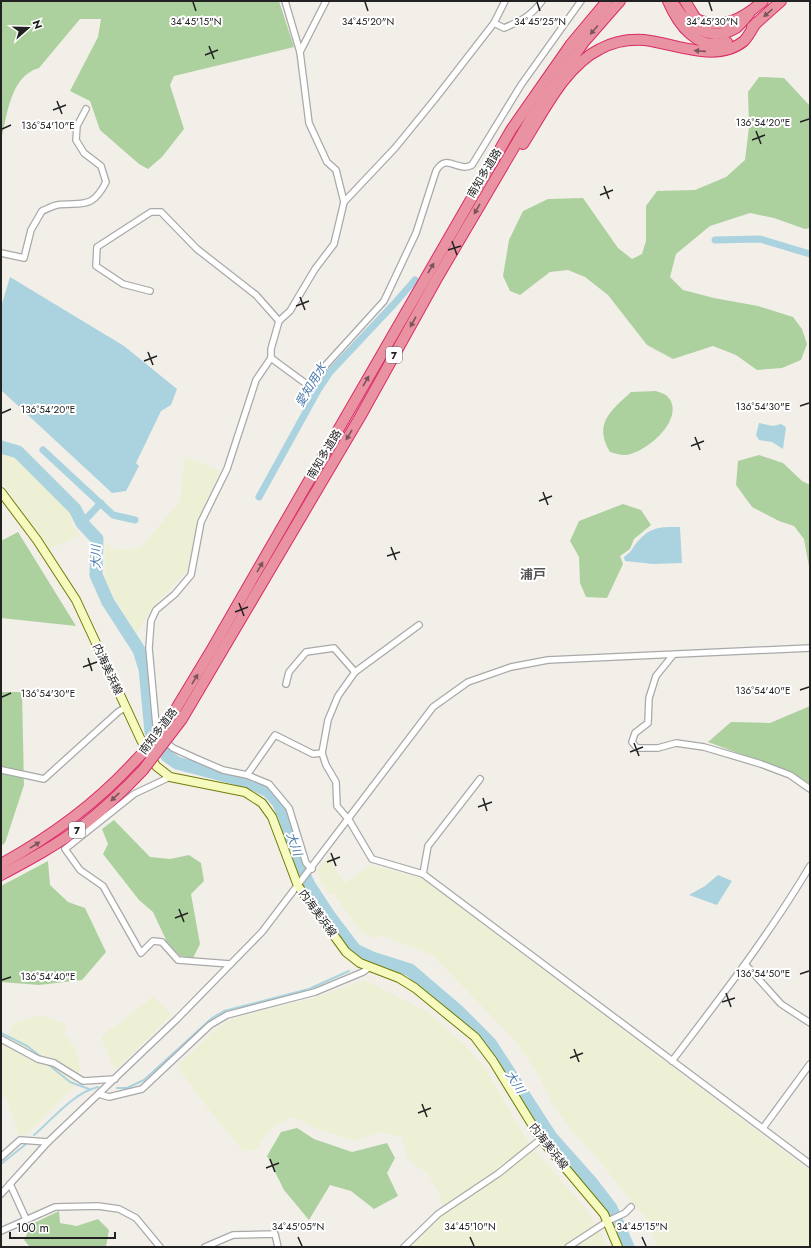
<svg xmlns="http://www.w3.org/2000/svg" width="811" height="1248" font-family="Jost,'Noto Sans JP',sans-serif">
  <rect width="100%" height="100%" fill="#f2efe9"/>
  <g fill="#eef0d5">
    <polygon points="1,452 15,456 69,510 74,528 81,535 49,549 1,481"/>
    <polygon points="185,456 220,471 198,520 187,571 153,607 136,634 105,581 105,542 116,550 140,548 180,501"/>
    <polygon points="328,857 345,883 370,865 422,878 810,1171 810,1247 656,1247 655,1241 646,1219 591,1151 572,1131 553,1105 538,1074 514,1039 432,955 381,935 374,939 360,931 333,893 329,895 321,882 317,870"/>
    <polygon points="365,980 429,1013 464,1044 485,1068 522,1132 537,1153 584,1206 601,1234 607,1247 410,1247 442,1215 442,1204 438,1191 428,1174 408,1160 402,1137 379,1132 355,1141 317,1129 293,1117 274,1126 263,1139 257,1150 243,1151 199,1097 177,1066 215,1030 231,1019 317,997"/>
    <polygon points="154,996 171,1015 115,1071 101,1037"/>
    <polygon points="41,1015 66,1024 65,1034 75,1049 81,1067 71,1090 26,1135 19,1136 6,1096 1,1098 1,1044 3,1045 14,1023"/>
  </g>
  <g fill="#add19e">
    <path d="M1,1h278l15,46 -120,29 -4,9 14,44 -22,28 -14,12 -9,-5 -39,-34 -10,-29 -20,-10 28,-54 3,-18h-21l-41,49c-29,8 -32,48 -38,73z"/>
    <polygon points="759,77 784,78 810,106 810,228 805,229 774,218 750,213 710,226 676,254 670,277 683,290 714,298 758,306 793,317 802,329 807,344 801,360 782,368 757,370 736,355 713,346 673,359 647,345 608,295 585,277 568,270 550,272 520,295 510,291 503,276 509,240 523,211 548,199 583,198 618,248 632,259 642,254 646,241 646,206 657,191 695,190 726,177 745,160 749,127 748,92"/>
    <path d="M656,391c3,1 9,3 11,5 21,21 -21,58 -42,59 -5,0 -11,-2 -15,-3 -17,-29 1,-41 21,-60z"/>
    <polygon points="759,455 783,463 802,481 810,485 810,572 804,539 794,526 779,521 752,507 736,485 738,461"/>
    <polygon points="623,504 641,510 651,525 634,539 630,549 620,556 623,564 607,598 586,597 580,583 579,557 570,541 579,521"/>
    <polygon points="18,532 76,626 1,618 1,541"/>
    <polygon points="1,692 22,692 24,785 5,843 1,846"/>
    <polygon points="810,706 810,784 792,773 708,742 731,722 770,723"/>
    <polygon points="114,820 150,857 170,859 189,855 201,863 204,881 191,894 200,944 193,958 180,956 167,942 153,912 139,900 103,854 108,844 102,829"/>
    <polygon points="48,861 50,885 68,902 85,908 106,952 82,980 39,985 1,982 1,886"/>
    <polygon points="297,1128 314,1139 352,1152 387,1143 395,1158 387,1173 398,1196 374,1209 351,1191 330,1185 309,1220 284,1190 267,1156 281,1132"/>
    <polygon points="59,1211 60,1223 77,1226 98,1219 109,1230 106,1247 30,1247 24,1240 32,1224"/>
  </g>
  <g fill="#aad3df">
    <polygon points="10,277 124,346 177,389 171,405 161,411 136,463 139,466 126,491 112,493 1,390 1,307"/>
    <polygon points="759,423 773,426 781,424 786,427 783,449 772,442 759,440 756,435"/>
    <path d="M680,527l2,36 -29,1 -28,-3 -1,-4c10,-7 8,-10 15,-17 13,-14 23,-13 41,-13z"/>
    <polygon points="718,875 732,881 717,905 689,895 705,886"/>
  </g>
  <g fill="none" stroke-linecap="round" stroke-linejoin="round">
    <g stroke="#aad3df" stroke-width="2">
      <polyline points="1,1033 27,1046 40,1056"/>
      <polyline points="49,1065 70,1082 89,1089"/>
      <polyline points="117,1088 127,1088 144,1080 212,1018 224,1011 309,989 349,971"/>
      <path d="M34,1135c19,-16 39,-42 64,-48"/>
      <polyline points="1,1164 26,1144"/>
    </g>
    <g stroke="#aad3df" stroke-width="7">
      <polyline points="715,240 760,239 810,254"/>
      <polyline points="43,450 113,515 135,520"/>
      <polyline points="259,497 318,390 330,372 394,304 415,280"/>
      <polyline points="82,523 101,503"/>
    </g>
    <polyline stroke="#aad3df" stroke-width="13" points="1,447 18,452 75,509 82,523 97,539 96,575 108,602 139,650 145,669 151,732 167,756 177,763 249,782 268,791 278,802 284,816 302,870 309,885 330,917 355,950 372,958 410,970 459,1012 490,1043 551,1137 591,1182 611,1208 628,1247"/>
    <g stroke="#a9a9a9" stroke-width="8">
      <g id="minor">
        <path d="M494,23l10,5c17,-7 27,-12 38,-27"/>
        <polyline points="300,52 326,1"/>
        <polyline points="344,202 395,148 435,99 494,23 505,1"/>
        <path d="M1,253l23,5 7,-28 11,-19c5,-2 10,-5 15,-6 25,-3 35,5 49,-23l-5,-16 -17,-13 -8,-13 1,-14 9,-17"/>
        <polyline points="150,291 123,284 96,266 97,247 151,212 161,212 197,249 256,295 279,321"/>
        <path d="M271,358l34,25 8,3 11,-19 60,-66 32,-68 20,-62c11,-19 21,2 36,-6l49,-80 60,-84"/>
        <polyline points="419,625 355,672 338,696 328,720 322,753 326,765 336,782 337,806 349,820 372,859 423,874 810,1164"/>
        <polyline points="673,655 656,676 649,698 648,723 635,733 632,742 637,748 658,748 676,743 704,747 761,764 790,775 810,789"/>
        <polyline points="286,684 289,672 306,652 334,648 355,672"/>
        <polyline points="160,733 156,725 149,648 151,621 156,610 175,594 191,575 201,522 227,469 256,380 271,358 271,349 279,321 290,311 315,269 334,244 344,202 336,170 327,162 309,123 300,52 285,1"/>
        <polyline points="164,740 173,748 195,758 223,770 247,775 269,784 289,808 306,863 312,869"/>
        <polyline points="2,770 44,779 118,712 126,707"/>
        <polyline points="247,775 275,735 313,754 322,753"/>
        <polyline points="170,777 134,794 65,849 80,870 103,886 141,953 153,941 162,942 178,960 230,964"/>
        <polyline points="423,874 428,846 480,779"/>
        <polyline points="746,965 781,1004 810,1023"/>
        <polyline points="1,1039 38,1059 54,1063 83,1081 115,1079"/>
        <path d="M672,1061c49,-64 97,-126 138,-195"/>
        <polyline points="99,1094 109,1097 142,1089 210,1025 227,1015 315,992 363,972 370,967"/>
        <polyline points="763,1128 810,1064"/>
        <polyline points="1,1157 20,1140 48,1142"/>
        <polyline points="10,1184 26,1219"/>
        <polyline points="1,1194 48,1142 177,1019 262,932 433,707 468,682 511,667 548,660 810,648"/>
        <polyline points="1,1231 55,1207 98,1206 119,1209 136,1218 160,1247"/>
        <polyline points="205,1247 233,1235 275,1234 278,1247"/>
        <polyline points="404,1247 438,1214 499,1173 541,1139"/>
        <polyline points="568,1247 608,1221 625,1213 631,1207"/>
      </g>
    </g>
    <g stroke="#707d05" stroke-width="10">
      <polyline id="secondary" points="1,492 37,540 76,600 141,740 156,766 170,777 245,792 262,803 272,817 298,886 346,952 360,963 399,978 415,988 475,1037 493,1061 541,1139 604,1214 618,1247"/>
    </g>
    <g stroke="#dc2a67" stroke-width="12">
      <g id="motorway">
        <path d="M668,1c10,23 29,51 59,41"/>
        <path d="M685,1l11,18c26,12 48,-1 67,-18"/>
        <path d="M675,6c13,21 37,37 61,22 5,-4 9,-10 13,-14"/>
        <polyline points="752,27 781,1"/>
        <path d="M523,144c20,-31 42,-78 77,-95 13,-7 29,-10 44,-9 30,3 72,24 100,1 4,-4 8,-12 12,-18"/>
        <polyline points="174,712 212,649 511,130 571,44 607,1"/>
        <polyline points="182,719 360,417 436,280 533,115 584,42 620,1"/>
        <path d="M1,864c51,-28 95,-60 134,-103"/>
        <path d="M1,875c28,-15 56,-30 81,-49 22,-17 42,-36 61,-56"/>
      </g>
    </g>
    <use href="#minor" stroke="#fff" stroke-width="5.5"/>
    <use href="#secondary" stroke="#f7fabf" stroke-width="8"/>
    <use href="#motorway" stroke="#e892a2" stroke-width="10"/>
    <g stroke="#dc2a67" stroke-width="12" stroke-linecap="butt">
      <g id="motorway-bridge">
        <polyline points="135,761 152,743 174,712"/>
        <polyline points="143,770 182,719"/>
      </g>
    </g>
    <use href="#motorway-bridge" stroke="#e892a2" stroke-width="10"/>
  </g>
  <defs><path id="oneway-solid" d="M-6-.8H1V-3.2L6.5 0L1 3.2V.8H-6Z"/></defs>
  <g fill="#7b545c">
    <use href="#oneway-solid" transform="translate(768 13) rotate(138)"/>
    <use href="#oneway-solid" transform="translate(594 30) rotate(131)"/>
    <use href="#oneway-solid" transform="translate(700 51) rotate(-176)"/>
    <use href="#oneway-solid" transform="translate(477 209) rotate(120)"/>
    <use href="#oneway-solid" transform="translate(431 268) rotate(-59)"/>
    <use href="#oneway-solid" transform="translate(413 322) rotate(119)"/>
    <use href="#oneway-solid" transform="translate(366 381) rotate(-60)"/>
    <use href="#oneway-solid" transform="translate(349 435) rotate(121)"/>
    <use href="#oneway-solid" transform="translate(260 567) rotate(-60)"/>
    <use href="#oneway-solid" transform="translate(195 679) rotate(-59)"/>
    <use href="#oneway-solid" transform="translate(115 797) rotate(136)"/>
    <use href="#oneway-solid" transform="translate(35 845) rotate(-32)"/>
  </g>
  <path fill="none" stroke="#222" stroke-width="1.5" d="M193,2l3,9M365,2l3,9M537,2l3,9M709,2l3,9M209,46l5,13M205,55l13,-5M57,101l5,13M53,110l13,-5M800,122l9,-3M2,129l9,-4M756,131l5,13M752,140l13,-5M604,186l5,13M600,195l13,-5M452,241l5,14M448,250l13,-4M300,297l5,13M296,306l13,-5M148,352l5,13M144,361l13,-5M800,406l9,-3M2,413l9,-4M695,437l5,13M691,446l13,-5M543,492l5,13M539,501l13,-5M391,547l5,13M387,556l13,-4M239,603l5,13M235,612l13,-5M88,658l4,13M83,667l14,-5M800,690l9,-3M2,697l9,-4M634,743l5,13M630,752l13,-5M483,798l4,13M478,807l14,-5M331,853l5,13M327,862l13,-5M179,909l5,13M175,918l13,-5M800,974l9,-3M2,980l9,-3M726,993l5,14M722,1002l13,-4M574,1049l5,13M570,1058l13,-5M422,1104l5,13M418,1113l13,-5M270,1159l5,13M266,1168l13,-5M298,1237l4,9M470,1237l4,9M642,1237l4,9"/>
  <g text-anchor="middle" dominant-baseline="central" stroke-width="4" stroke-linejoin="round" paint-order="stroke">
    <g fill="#fff" stroke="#646464" stroke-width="1">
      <rect x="386" y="347" width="16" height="16" rx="3"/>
      <rect x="69" y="822" width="16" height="16" rx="3"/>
    </g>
    <g font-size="10" font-weight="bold" fill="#222">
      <text x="394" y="355">7</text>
      <text x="77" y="830">7</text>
    </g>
    <g font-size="11" fill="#222" stroke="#fff">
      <text transform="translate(484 173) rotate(-59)">南知多道路</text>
      <text transform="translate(324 454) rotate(-59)">南知多道路</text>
      <text transform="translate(108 669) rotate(65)">内海美浜線</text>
      <text transform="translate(158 731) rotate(-53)">南知多道路</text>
      <text transform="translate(318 913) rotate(54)">内海美浜線</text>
      <text transform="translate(549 1146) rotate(52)">内海美浜線</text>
    </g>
    <g font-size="12" font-style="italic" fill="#4a7aab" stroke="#fff">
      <text transform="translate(311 385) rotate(-59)">愛知用水</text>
      <text transform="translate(96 557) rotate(-90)">大川</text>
      <text transform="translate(294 844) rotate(70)">大川</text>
      <text transform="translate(515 1082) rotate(57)">大川</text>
    </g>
    <g font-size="13" font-weight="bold" fill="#555" stroke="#fff">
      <text x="533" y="574">浦戸</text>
    </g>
  </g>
  <g font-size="10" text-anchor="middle" fill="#222" stroke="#fff" stroke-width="4" stroke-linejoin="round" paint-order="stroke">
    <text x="368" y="25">34°45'20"N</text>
    <text x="712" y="25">34°45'30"N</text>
    <text x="196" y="25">34°45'15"N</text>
    <text x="540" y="25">34°45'25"N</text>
    <text x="763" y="126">136°54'20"E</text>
    <text x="48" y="129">136°54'10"E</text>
    <text x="763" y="410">136°54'30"E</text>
    <text x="48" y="413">136°54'20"E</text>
    <text x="763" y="694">136°54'40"E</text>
    <text x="48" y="697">136°54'30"E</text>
    <text x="763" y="977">136°54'50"E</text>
    <text x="48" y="980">136°54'40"E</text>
    <text x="298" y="1230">34°45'05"N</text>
    <text x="470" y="1230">34°45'10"N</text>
    <text x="642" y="1230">34°45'15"N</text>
  </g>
  <rect width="811" height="1248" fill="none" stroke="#222222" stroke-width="4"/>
  <g transform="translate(28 28) rotate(70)" stroke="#ffffff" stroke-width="3" paint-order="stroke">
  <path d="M0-3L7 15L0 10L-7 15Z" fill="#222222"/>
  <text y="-6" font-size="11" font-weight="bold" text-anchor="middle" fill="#222222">N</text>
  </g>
  <path d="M10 1232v6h105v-6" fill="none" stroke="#222222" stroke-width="2"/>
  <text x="16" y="1232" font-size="12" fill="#222222" stroke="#ffffff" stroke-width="3" paint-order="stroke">100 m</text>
</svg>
